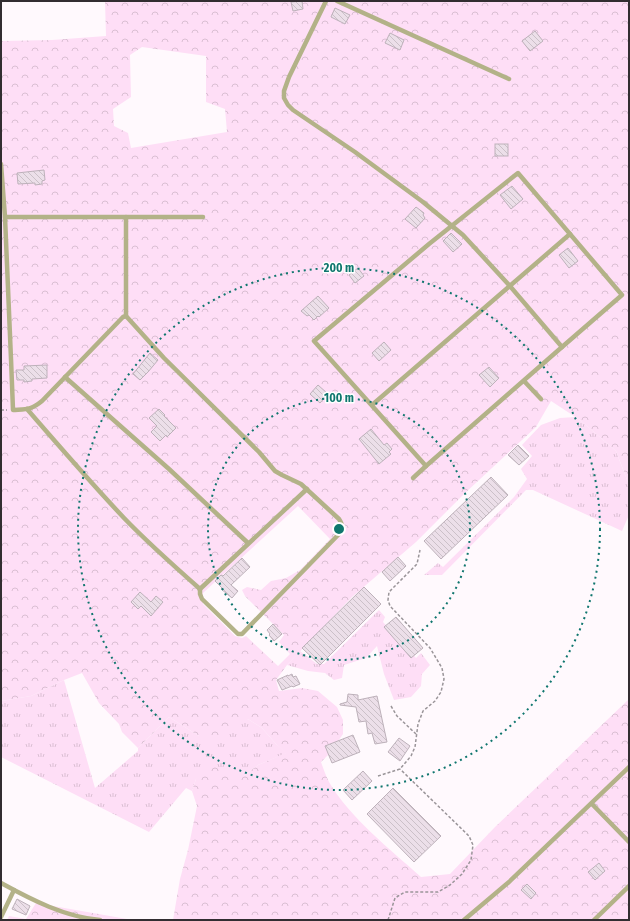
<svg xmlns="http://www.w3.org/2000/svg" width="630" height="921" font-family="'Fira Sans Condensed',sans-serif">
  <defs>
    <pattern id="grass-tufts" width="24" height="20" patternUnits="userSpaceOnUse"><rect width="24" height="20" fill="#fedef6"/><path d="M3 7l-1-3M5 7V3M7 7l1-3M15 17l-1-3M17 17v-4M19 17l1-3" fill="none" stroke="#dabfd3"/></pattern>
    <pattern id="forest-crowns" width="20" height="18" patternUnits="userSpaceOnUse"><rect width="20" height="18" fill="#fedef6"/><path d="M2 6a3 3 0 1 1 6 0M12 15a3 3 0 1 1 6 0" fill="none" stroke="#dabfd3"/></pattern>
    <pattern id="building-back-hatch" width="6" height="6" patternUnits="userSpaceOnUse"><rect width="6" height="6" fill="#ecdfe9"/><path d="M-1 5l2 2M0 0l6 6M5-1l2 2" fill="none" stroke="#cbc0c8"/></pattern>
  </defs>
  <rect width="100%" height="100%" fill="#fff9fd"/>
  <g fill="url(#grass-tufts)">
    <polygon points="575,417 580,420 616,451 622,467 629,485 629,515 622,531 533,490 526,490 442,575 424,575 438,563 443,567 514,497 527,479 521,469 532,456 522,445 541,425 560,418"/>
    <polygon points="379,610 385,617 383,622 416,658 421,653 430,665 422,674 421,686 411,697 394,700 384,674 377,646 366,658 344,665 342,678 334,680 325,673 308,671 287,665 300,651 317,664 324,664"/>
    <polygon points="64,680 95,788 138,751 138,748 169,717 199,736 248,719 262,728 276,744 287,753 258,765 244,776 196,779 192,791 186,788 149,832 1,757 1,701 31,696"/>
  </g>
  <g fill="url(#forest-crowns)" fill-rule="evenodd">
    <path d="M105,1h524v484l-13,-34 -36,-31 -29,-19 -15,26 -72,67 -48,48 -64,55 -65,68 -11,15 3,11 23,-3 16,3 19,16 6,13v14l-14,20 -8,8c2,6 5,14 8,20 21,36 61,67 92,95l29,-3 45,-47 134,-128v221h-456l7,-41 8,-29 9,-44 -5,-15 4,-12 16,-13 32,10 14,-11 28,-12 -10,-9 -14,-16 -14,-9 -32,24 -17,-7 -30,-19 -31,31 -16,-16 -3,-8 -20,-21 -17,-30 -18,7 -33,16 -30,5v-660l51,-1 54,-4zM142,47l64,9v46l19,7 2,23 -96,16 -3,-15 -14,-7 -1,-17 18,-12 -1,-42zM298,506l32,33 -30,31 -14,8 -15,3 -10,9 -14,-3 -5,3 3,6 39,39 -5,7 11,12 -12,12 -32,-30 -4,2 -7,-2 -32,-32v-11z"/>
    <polygon points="36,903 127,919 134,920 7,920 9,916 26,919"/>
  </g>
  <g fill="url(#building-back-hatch)" stroke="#bdb1ba">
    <polygon points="302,1 303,9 293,11 291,2"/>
    <polygon points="335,8 350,15 345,24 331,17"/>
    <polygon points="535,31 543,41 530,51 522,41"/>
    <polygon points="390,33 404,40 400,50 385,43"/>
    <rect x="495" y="144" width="13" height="12"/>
    <polygon points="44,170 45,180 42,181 42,184 35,185 35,183 18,184 17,173"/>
    <polygon points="512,186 523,199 511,209 500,195"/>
    <polygon points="416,207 424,213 423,215 425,218 416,228 405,219"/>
    <polygon points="451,233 462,244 453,252 443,241"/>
    <polygon points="568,248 578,261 569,268 559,255"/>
    <polygon points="358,268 364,276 355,283 349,275"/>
    <polygon points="318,296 329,308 319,317 318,316 314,320 309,315 307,316 301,311"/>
    <polygon points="384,342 391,350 379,361 372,353"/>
    <polygon points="150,353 158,360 148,372 140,380 133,374"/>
    <polygon points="47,365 47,378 32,379 32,381 24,382 24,380 17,380 16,370 24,370 24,366"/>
    <polygon points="489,367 499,378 490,387 479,375"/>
    <polygon points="318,385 328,394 320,403 310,394"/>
    <polygon points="159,409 165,415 164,416 176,428 167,437 166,435 160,441 151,432 157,426 149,418"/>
    <polygon points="371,429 384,445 387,443 392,449 389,452 391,454 379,464 359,439"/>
    <polygon points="518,445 529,456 519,465 508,455"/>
    <polygon points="491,477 508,495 441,559 424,541"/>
    <polygon points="398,557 406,566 390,581 382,572"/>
    <polygon points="242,558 250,567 231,585 238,591 232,598 221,589 222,588 215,581 221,575 223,576"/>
    <polygon points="364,587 381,604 320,665 302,648"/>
    <polygon points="140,592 151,602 156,596 163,602 151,616 141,606 138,609 131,602"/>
    <polygon points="396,617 423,648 411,658 384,627"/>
    <polygon points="273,624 282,634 274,641 269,635 270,634 267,630"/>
    <polygon points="292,674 293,677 296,676 300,684 293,687 292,686 282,690 277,680 288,675 288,676"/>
    <polygon points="348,694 358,695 358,700 377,696 387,742 375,744 372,733 368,734 366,721 359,722 356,707 340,705 340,704 347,702"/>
    <polygon points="353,735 360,752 332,763 325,746"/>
    <polygon points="399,738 410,746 400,761 388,752"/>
    <polygon points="363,771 372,781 352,800 343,790"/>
    <polygon points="393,788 441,836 414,862 367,814"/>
    <polygon points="599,863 605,871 595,880 588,872"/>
    <polygon points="527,884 536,893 531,899 521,890"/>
    <polygon points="17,899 30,906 26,915 12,909"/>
  </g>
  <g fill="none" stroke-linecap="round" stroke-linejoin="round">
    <g stroke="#9a9599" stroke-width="1.5" stroke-dasharray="3 2" stroke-linecap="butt">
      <polyline points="1,410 7,410"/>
      <polyline points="391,706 397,716 416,734"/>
      <polyline points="378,776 400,769 411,756 415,747 418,724 423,711 435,701 441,692 444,679 442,668 430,648 390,606 388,600 389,592 417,564 420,550"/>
      <polyline points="388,920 395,898 405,892 438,892 450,885 462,874 471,860 473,845 469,836 400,769"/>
    </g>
    <g stroke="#b3b288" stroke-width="4.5">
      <polyline points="326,1 289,77 284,91 284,98 288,105 293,110 355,152 423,202 463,235 509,285 562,347"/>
      <polyline points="337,1 509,79"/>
      <path d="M1,164l4,53 6,142 2,51c14,-1 18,0 29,-9l81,-84 3,-1"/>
      <polygon points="518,173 622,295 562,347 426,466 314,341 429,244"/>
      <polyline points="5,217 203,217"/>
      <polyline points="65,377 169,469 248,543"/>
      <polyline points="524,381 541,399"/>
      <polyline points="372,405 570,234"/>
      <path d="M27,409c32,37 64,74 97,109 24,25 50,48 76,71v5l2,5 36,35h4l97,-100c4,-6 4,-9 0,-15l-38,-35 -19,-9 -7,-4 -16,-19 -95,-94 -38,-42v-99"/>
      <polyline points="413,478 426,466"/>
      <polyline points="200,589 307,489"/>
      <polyline points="592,804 629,842"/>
      <path d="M1,883c31,17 64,34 99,37"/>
      <polyline points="1,917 14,890"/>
      <polyline points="464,920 509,882 629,767"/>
      <polyline points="594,920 629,886"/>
    </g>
  </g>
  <g fill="none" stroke="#0f766e" stroke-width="2" stroke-dasharray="2 4">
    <circle cx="339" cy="529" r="131"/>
    <circle cx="339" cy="529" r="261"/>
  </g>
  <circle cx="339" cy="529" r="6" fill="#0f766e" stroke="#fff" stroke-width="2"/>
  <g font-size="12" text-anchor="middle" font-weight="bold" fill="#0f766e" stroke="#fff" stroke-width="3" stroke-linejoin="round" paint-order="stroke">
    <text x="339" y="272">200 m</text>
    <text x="339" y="402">100 m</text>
  </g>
  <rect width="630" height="921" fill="none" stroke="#322d31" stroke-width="4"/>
</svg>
